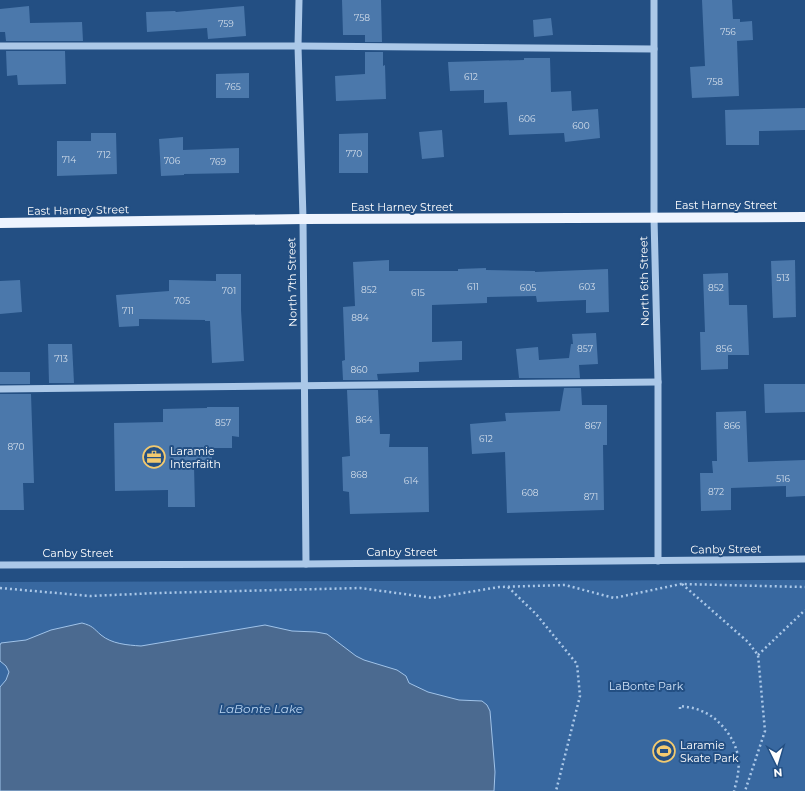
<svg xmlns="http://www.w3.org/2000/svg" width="805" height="791" font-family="Montserrat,sans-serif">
  <rect width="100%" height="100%" fill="#234f83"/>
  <polygon fill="#3868a0" points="805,580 805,791 0,791 0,582"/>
  <path fill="#4b6a90" stroke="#a0c3e9" d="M82,623c11,3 11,5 19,12 11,9 26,10 40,11l124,-21 27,6 24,1 11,2 29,22 8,4 33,10 9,6 3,7 19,9 31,8 23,1 5,4 3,6 5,61 -1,19h-494v-104l6,-7 3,-8 -3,-6 -6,-5v-16l1,-2 25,-3 25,-10z"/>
  <g fill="#4b78ab">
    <polygon points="342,0 381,0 382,42 365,42 365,35 343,35"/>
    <polygon points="702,0 732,0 733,19 740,19 740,22 752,21 753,40 737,41 739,96 692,98 690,67 705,66"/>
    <polygon points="29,6 30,23 82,22 83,41 6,41 5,32 0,32 0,9"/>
    <polygon points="244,6 246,36 208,39 207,28 147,32 146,12 175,11 176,12"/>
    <polygon points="551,18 553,35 534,37 533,20"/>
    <polygon points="6,51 65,51 66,84 18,85 17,75 7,76"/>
    <polygon points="365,52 383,52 383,66 385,65 386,99 336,101 335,76 365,74"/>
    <polygon points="524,58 550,58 551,92 571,91 572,111 598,109 600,138 565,142 564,133 509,135 507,102 484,103 484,90 450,91 448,62 524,60"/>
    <polygon points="249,73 249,98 216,98 216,74"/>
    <polygon points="805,108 805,130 759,131 759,145 726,145 725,110"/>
    <polygon points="442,130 444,157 422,159 419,132"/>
    <polygon points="91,133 116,133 117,174 57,176 57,141 91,141"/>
    <polygon points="368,133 368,173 339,173 339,134"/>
    <polygon points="183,137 183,150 239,148 239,173 184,174 184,175 161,176 159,139"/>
    <polygon points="389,260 389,271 458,271 458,269 486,268 486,270 535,271 535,272 608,269 609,312 586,313 586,300 537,302 536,296 487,297 487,303 432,305 432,342 462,341 462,360 419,362 419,372 377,374 378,380 343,380 342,361 345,360 343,307 355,306 353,262"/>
    <polygon points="795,260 796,317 773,318 771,261"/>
    <polygon points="728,273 729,305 747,305 749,355 728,355 728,369 701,370 700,332 705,332 703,274"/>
    <polygon points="216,274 241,274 241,310 244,361 212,363 210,321 205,321 205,320 139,319 139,326 119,327 116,295 169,291 169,280 216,281"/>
    <polygon points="20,280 22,312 0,314 0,281"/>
    <polygon points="596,333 598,364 579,365 580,378 519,378 516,349 538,347 539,360 569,358 571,344 573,344 572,334"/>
    <polygon points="48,344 72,344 74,383 49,383"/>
    <rect x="0" y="372" width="30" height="12"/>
    <polygon points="764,384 805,384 805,412 765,413"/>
    <polygon points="564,388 581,388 582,405 607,405 607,445 603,445 604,510 507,513 505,452 472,454 470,424 506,421 505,413 560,411"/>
    <polygon points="347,390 378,390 380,434 390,434 389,447 428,447 429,512 350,514 349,492 343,491 342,457 350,456"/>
    <polygon points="0,394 31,394 34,483 23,483 24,510 0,510"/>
    <polygon points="207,407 239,407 239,437 232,436 232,448 212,448 212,467 194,466 195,507 168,507 168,490 115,491 114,423 163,422 163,409 207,408"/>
    <polygon points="746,411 748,462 805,460 805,496 786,497 786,486 731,488 731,510 701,511 700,473 713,473 712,461 717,461 716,412"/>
  </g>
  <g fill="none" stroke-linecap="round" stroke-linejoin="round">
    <g stroke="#abc8e8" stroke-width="2.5" stroke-dasharray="2 3" stroke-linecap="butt">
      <polyline points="682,584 748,642 758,655 765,731 745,791"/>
      <polyline points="508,587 536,614 577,664 580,696 556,791"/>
      <polyline points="0,588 90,596 158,593 360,588 433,598 499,587 565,585 614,598 681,584 805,587"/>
      <polyline points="758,655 805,610"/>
      <path d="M680,709v-3c8,1 16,2 24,6 16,7 32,28 34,45 2,12 -1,23 -4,34"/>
    </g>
    <g stroke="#abc8e8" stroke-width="7">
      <polyline points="299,0 298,46 303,219 306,564"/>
      <polyline points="654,0 654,218 658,382 658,561"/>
      <polyline points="0,46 298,46 654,49"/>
      <polyline points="0,389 658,382"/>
      <polyline points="0,565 306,564 805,559"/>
    </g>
    <polyline stroke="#eef4fe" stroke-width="10" points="0,223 303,219 805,217"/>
  </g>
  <defs>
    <g id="office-ring" transform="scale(1.15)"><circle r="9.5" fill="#234f83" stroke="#f3ca6f" stroke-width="1.5"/><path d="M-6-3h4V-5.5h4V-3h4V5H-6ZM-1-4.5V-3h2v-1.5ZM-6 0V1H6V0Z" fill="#f3ca6f"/></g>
    <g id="stadium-ring" transform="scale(1.15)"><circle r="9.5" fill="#234f83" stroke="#f3ca6f" stroke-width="1.5"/><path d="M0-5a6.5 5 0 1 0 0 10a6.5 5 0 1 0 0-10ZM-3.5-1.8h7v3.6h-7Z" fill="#f3ca6f"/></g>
  </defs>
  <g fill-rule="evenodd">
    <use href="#office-ring" x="154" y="457"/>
    <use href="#stadium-ring" x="664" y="751"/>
  </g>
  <g text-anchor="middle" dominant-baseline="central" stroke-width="4" stroke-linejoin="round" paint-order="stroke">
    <g font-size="9" fill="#d2ddea">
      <text x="362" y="17">758</text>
      <text x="226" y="23">759</text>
      <text x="728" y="31">756</text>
      <text x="471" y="76">612</text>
      <text x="715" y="81">758</text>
      <text x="233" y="86">765</text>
      <text x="527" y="118">606</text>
      <text x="581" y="125">600</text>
      <text x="354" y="153">770</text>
      <text x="104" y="154">712</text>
      <text x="69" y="159">714</text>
      <text x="172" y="160">706</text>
      <text x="218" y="161">769</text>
      <text x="783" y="277">513</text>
      <text x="473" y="286">611</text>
      <text x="587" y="286">603</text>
      <text x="528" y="287">605</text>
      <text x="716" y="287">852</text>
      <text x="369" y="289">852</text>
      <text x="229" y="290">701</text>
      <text x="418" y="292">615</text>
      <text x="182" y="300">705</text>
      <text x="128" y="310">711</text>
      <text x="360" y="317">884</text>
      <text x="585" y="348">857</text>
      <text x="724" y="348">856</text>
      <text x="61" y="358">713</text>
      <text x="359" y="369">860</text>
      <text x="364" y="419">864</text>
      <text x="223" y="422">857</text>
      <text x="593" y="425">867</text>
      <text x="732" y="425">866</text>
      <text x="486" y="438">612</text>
      <text x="16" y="446">870</text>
      <text x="359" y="474">868</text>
      <text x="783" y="478">516</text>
      <text x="411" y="480">614</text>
      <text x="716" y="491">872</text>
      <text x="530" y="492">608</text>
      <text x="591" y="496">871</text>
    </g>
    <g font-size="11" fill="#fff" stroke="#234f83">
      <text x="726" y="205">East Harney Street</text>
      <text x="402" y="207">East Harney Street</text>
      <text transform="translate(78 210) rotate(-1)">East Harney Street</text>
      <text transform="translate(644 281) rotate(-91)">North 6th Street</text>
      <text transform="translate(292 282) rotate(-91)">North 7th Street</text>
      <text transform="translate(726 549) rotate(-1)">Canby Street</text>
      <text x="402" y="552">Canby Street</text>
      <text x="78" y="553">Canby Street</text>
    </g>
    <g font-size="11" fill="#fff" stroke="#234f83" text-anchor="start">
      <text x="170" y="451">Laramie<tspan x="170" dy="13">Interfaith</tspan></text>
      <text x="680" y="745">Laramie<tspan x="680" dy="13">Skate Park</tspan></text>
    </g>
    <g font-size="11" fill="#cfe1f6" stroke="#234f83">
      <text x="646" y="686">LaBonte Park</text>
    </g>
    <g font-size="12" font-style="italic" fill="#b7d2ef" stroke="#234f83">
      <text x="261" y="708">LaBonte Lake</text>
    </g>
  </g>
  <g transform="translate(777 763) rotate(175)" stroke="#234f83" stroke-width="3" paint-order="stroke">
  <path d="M0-3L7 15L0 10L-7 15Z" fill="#ffffff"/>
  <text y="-6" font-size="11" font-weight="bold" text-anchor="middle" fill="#ffffff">N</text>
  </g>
</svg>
